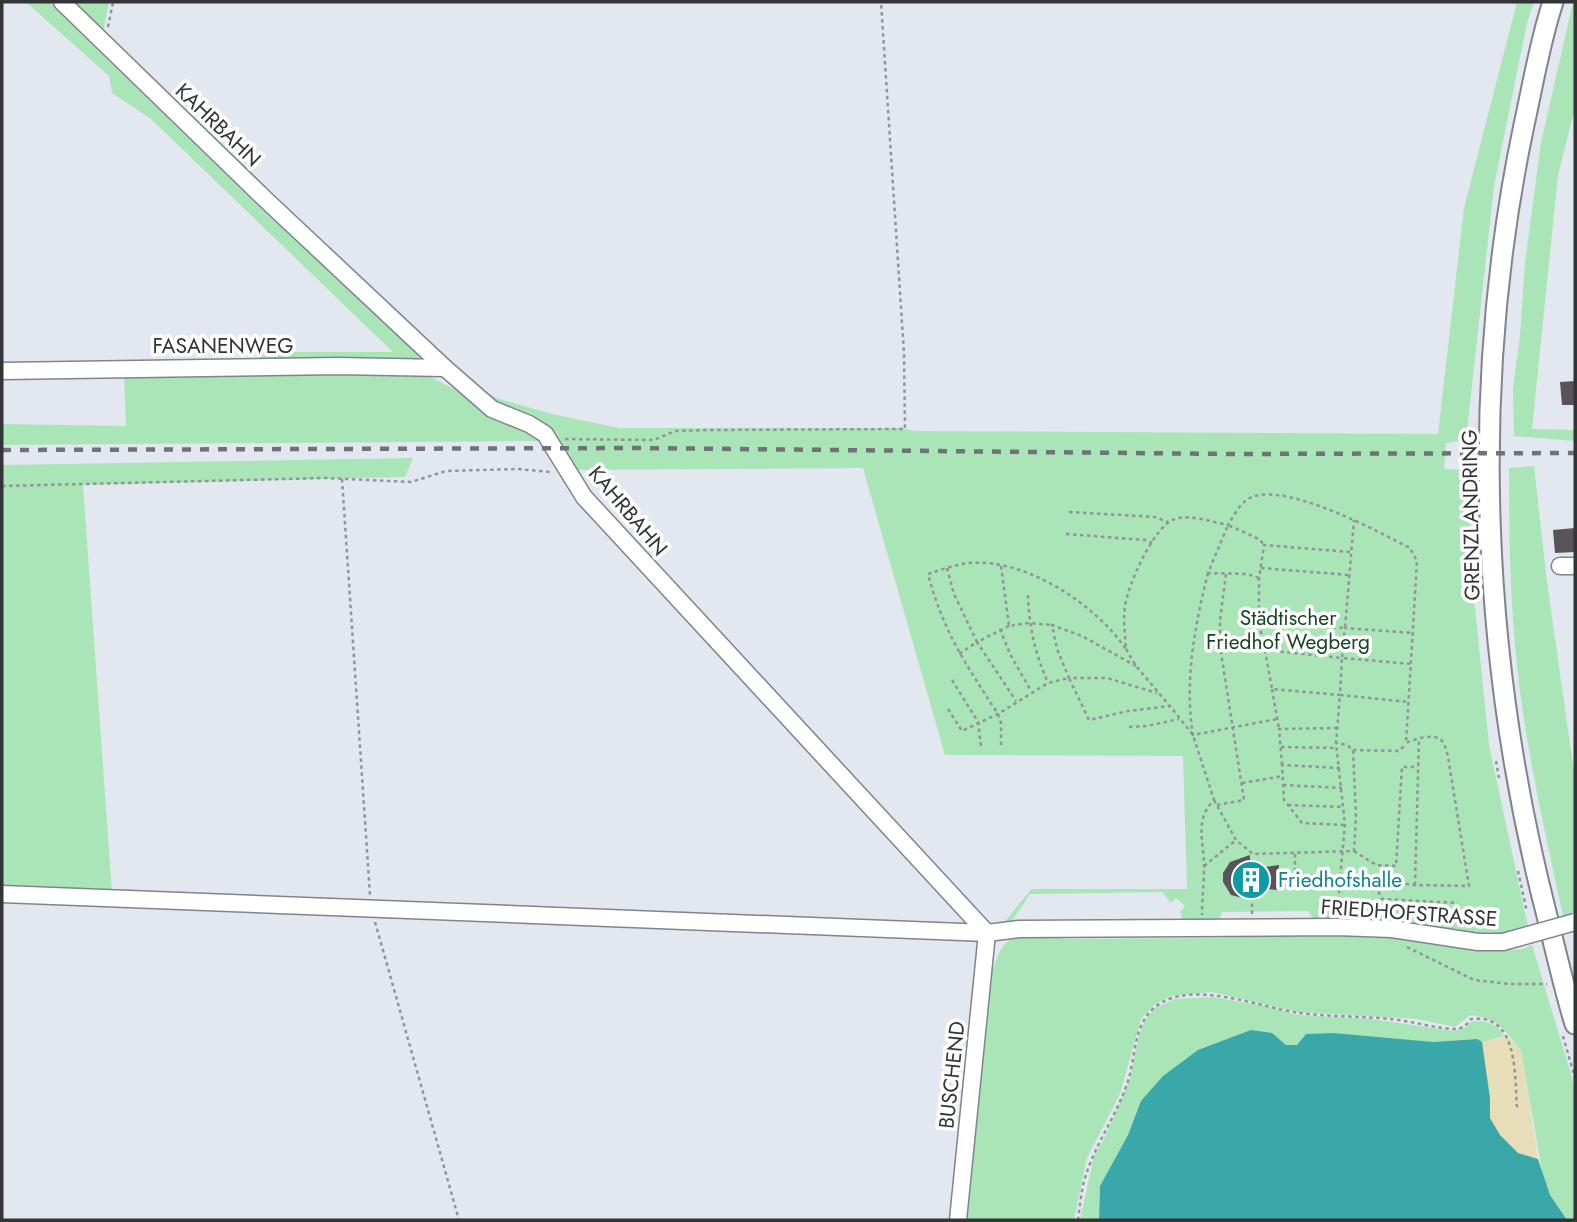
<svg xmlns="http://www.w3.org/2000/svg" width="1577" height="1222" font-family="Jost,sans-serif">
  <rect width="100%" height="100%" fill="#e3e7f0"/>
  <g fill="#a9e5b6">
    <polygon points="26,2 50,2 418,354 419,360 259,360 257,353 260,349 284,352 393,352 151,119 112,93 109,76"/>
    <polygon points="70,2 109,2 103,33"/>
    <polygon points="1517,2 1534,2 1527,23 1494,186 1466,440 1446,443 1444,469 1467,470 1473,588 1489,745 1528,927 1500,935 1486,935 1316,923 1308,911 1222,912 1218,924 1185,925 1180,912 1185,906 1176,898 1171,903 1162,892 1030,894 1010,924 1004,923 1031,889 1187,889 1183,756 945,755 863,468 573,470 556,434 550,429 494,405 478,388 499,399 552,414 619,428 901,428 915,431 1438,434 1464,208"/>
    <polygon points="1573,2 1575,2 1575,108 1558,175 1532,429 1575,430 1575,441 1514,436 1513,388 1520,336 1525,263 1541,143"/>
    <polygon points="423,373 536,432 540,441 2,445 2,424 126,426 124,375"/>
    <polygon points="413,458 405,477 83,485 112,893 2,890 2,465"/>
    <path d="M1534,466l13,116 28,197v133l-12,4c-18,-84 -37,-166 -46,-251 -7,-66 -8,-131 -8,-197z"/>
    <path d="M1227,933h153l123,18 19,-2 10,-4 43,142v133h-8l-17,-25 -7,-18 -22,-127c-19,-21 -19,-30 -50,-35l-16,12 -38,-8 -119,-7 -86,-20 -41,4 -16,8 -14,15 -21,75 -33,64 -13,62h-110l25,-238c16,-54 22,-47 74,-48v5l163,-1z"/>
    <path d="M1212,997l58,10 27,8 74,4 83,12 12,-4 6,-6c13,0 26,2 32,15l-22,6 -5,-3 -43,3 -101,-9 -27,1 -9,11h-11l-15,-12 -130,68 -13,34 -28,51 -1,34h-19l14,-64 11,-19 25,-58 9,-43 6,-16 10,-12 20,-9z"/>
  </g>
  <polygon fill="#e7ddb8" points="1508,1036 1521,1050 1538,1159 1518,1153 1500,1135 1490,1118 1490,1098 1482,1042"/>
  <polygon fill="#3aa7a9" points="1251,1030 1272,1033 1286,1045 1297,1045 1306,1034 1333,1033 1434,1042 1477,1039 1482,1042 1490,1098 1490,1118 1500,1135 1518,1153 1538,1159 1550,1195 1567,1220 1099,1220 1100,1186 1128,1135 1141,1101 1163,1076 1198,1050"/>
  <g fill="#5a545a">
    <polygon points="1575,381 1575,405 1562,405 1560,382"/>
    <polygon points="1575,528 1575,552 1555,553 1553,530"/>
    <polygon points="1250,855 1250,869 1279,865 1277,890 1250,887 1250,900 1231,895 1223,882 1223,873 1230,862"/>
  </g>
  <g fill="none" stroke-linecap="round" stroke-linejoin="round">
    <g stroke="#80848c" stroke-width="19">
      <g id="minor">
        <polyline points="62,2 266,200 445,368 492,409 529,424 545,434 584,497 987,933"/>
        <polyline points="2,371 337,366 445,368"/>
        <polyline points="1560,566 1575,566"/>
        <polyline points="2,894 987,933 1019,929 1337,927 1392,929 1478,942 1503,942"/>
        <polyline points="958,1220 987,933"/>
      </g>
    </g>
    <g stroke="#80848c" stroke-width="23">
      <path id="major" d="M1553,2c-13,39 -20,82 -29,123 -55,260 -43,535 23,791 9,36 17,72 28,108"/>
    </g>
    <g stroke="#91949a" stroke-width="2.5" stroke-dasharray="3.5 3.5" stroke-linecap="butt">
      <polyline points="108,27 113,2"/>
      <polyline points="565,439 654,440 675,431 709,430 905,429 904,353 881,2"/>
      <polyline points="342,479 370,895"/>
      <polyline points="2,486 325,478 411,482 446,471 518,469 550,472"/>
      <polyline points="1069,512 1155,517 1168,522"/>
      <polyline points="1066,534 1145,540 1152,543"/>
      <polyline points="1350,552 1264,545 1259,578 1259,623 1345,628 1354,520"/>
      <polyline points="1001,566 1009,626 1028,623 1052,625"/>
      <polyline points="947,568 954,594 977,642 959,654"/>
      <polyline points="1261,568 1349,575"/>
      <path d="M1208,573c-13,52 -24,108 -15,162l84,-16"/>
      <polyline points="1259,578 1247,574 1208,573 1228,525 1259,539 1264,545"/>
      <path d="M1028,595c1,32 7,58 20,88"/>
      <polyline points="1259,624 1265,650 1342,658 1345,628 1414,633"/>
      <polyline points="1009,626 977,642 1016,701"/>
      <polyline points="1000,629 1010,654 1031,691"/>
      <polyline points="1126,649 1136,666 1169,705"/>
      <polyline points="1265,650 1272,689 1340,695 1342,658 1412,664"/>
      <polyline points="1136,666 1082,636 1052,625 1057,649 1069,678 1107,678 1157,693"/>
      <polyline points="952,680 978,722 981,746"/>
      <polyline points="1272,689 1279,729"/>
      <path d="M948,709l14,22 36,-17 50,-31 21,-5 20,42 39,-9 42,-5 23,29 21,65c-21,21 -9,44 -10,69 0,15 -2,30 -2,46"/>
      <polyline points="1129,727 1147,726 1179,719"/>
      <path d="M1001,745v-22l-3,-9c-32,-49 -55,-83 -70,-140 13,-4 28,-10 42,-11 56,-5 126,42 156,86 -1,-14 -3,-29 -1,-43 3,-21 29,-81 50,-87 15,-5 37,3 53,6 6,-10 13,-24 24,-28 36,-14 125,34 158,51l7,13 -11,182c9,-4 26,-10 35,-3 4,3 6,12 7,17l21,129 -54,-1 -42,-5 9,19 76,4"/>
      <polyline points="1281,747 1337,748"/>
      <polyline points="1353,750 1399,751 1406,744"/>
      <polyline points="1496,761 1499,778"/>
      <polyline points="1282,765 1279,729 1337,728"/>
      <polyline points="1340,768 1282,765 1284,800 1302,823 1345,825"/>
      <polyline points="1242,783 1283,776"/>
      <polyline points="1283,785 1342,788"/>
      <polyline points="1214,800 1236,840 1253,854 1354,851 1356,816 1353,750 1347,745 1336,743"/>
      <polyline points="1217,805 1244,800 1220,646 1220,620 1226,574"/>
      <polyline points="1288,805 1344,807"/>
      <polyline points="1354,851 1376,865 1396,866 1402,767 1418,767"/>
      <polyline points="1295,854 1295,874 1340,878 1338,913"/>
      <polyline points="1204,866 1236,840"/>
      <polyline points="1518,871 1527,912"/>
      <polyline points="1373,880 1340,878 1345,825 1336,743 1340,695 1409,702"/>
      <polyline points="1415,885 1419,738"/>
      <polyline points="1252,914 1252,890"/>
      <polyline points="375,922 459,1220"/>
      <polyline points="1407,947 1474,980 1509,984 1547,984"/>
      <polyline points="1563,1036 1575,1078"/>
      <path d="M1078,1220c2,-14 3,-29 7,-42 10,-34 32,-63 43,-97 8,-25 5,-56 27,-74 36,-29 106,1 145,6 30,4 60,3 90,6 21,2 44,9 64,10 8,0 13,-4 17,-10 5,0 12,-1 16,1 31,8 28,63 30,88"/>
    </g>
    <use href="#minor" stroke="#fff" stroke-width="16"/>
    <use href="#major" stroke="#fff" stroke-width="19"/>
    <polyline stroke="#6f7277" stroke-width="4.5" stroke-dasharray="9 9" stroke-linecap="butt" points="2,450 636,448 1231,454 1575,453"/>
    <g stroke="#80848c" stroke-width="19" stroke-linecap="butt">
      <polyline id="minor-bridge" points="1503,942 1575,922"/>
    </g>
    <use href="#minor-bridge" stroke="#fff" stroke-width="16"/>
  </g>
  <defs>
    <g id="building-disc" transform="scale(2.0125)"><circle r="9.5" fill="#0f9aa8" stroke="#fff"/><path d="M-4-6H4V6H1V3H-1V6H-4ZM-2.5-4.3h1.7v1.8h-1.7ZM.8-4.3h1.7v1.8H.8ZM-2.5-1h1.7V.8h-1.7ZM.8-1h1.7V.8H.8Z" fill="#fff"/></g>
  </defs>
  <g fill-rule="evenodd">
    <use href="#building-disc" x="1251" y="880"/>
  </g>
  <g text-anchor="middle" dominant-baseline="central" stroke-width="7" stroke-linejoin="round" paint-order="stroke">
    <g font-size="21" fill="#323437" stroke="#fff">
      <text transform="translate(218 125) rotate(44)">KAHRBAHN</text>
      <text x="223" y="346">FASANENWEG</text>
      <text transform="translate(628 511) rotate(50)">KAHRBAHN</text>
      <text transform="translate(1471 515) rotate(-91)">GRENZLANDRING</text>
      <text transform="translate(1409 913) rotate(4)">FRIEDHOFSTRASSE</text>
      <text transform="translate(952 1075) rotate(-84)">BUSCHEND</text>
    </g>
    <g font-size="21" fill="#164525" stroke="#fff">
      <text x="1288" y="618">Städtischer<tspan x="1288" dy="24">Friedhof Wegberg</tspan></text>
    </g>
    <g font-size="21" fill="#0d838f" stroke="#fff" text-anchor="start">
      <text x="1278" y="880">Friedhofshalle</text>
    </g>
  </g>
  <rect width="1577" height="1222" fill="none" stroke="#323437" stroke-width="7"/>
</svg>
